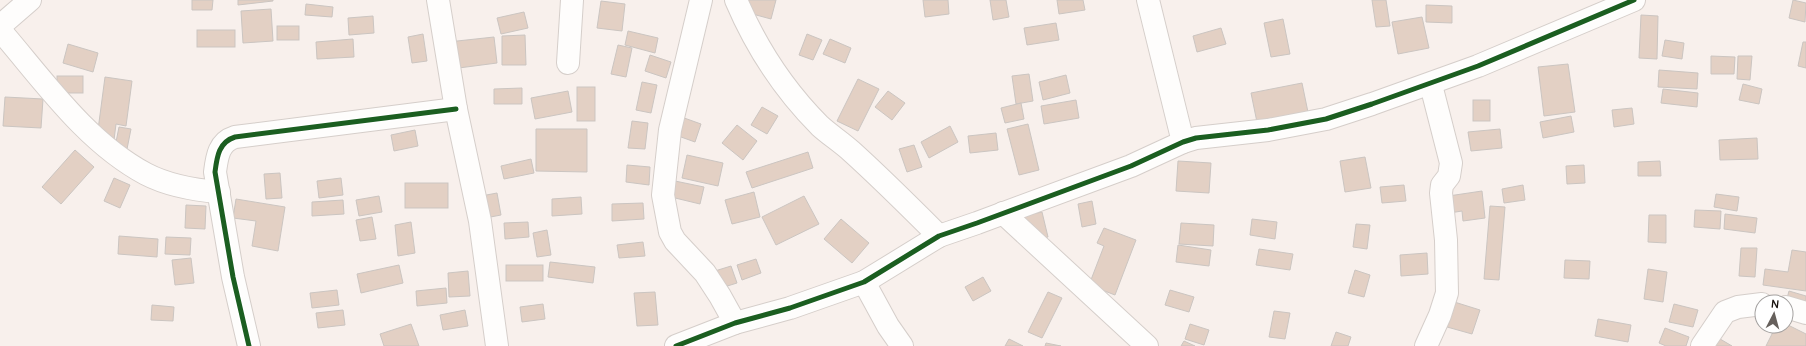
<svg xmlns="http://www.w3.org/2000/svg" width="1806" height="346" font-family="Manrope,sans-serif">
  <rect width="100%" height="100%" fill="#f8f0ec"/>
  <g fill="#e3d0c4" stroke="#cbc5c1">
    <polygon points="192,0 213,0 212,10 192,10"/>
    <polygon points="238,0 273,0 273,1 238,5"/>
    <polygon points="732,0 776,0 771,19 730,8"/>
    <polygon points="923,0 948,0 949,14 925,17"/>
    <polygon points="990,0 1006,0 1009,17 993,20"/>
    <polygon points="1057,0 1083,0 1085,10 1059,14"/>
    <polygon points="1372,0 1386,0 1390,26 1376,27"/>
    <polygon points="1793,0 1806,3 1805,22 1789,18"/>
    <polygon points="601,1 625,4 622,31 597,28"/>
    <polygon points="306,4 333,7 332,17 305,15"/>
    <polygon points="1426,5 1452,6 1452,23 1426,22"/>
    <polygon points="271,9 273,41 243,43 241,11"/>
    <polygon points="524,12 528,28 501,34 497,18"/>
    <polygon points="1641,15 1658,16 1657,59 1639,58"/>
    <polygon points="373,16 374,33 349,35 348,18"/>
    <polygon points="1422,17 1429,48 1398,54 1392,22"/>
    <polygon points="1283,19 1290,54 1271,57 1264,23"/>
    <polygon points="1056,23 1059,40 1027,45 1024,28"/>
    <rect x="277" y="26" width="22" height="14"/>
    <polygon points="1221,28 1226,44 1197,52 1193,36"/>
    <rect x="197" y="30" width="38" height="17"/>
    <polygon points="628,31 658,38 655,53 625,45"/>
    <polygon points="423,34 427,61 412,63 408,37"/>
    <polygon points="807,34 822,40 813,60 799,55"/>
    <polygon points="525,35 526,65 502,65 502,36"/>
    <polygon points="494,37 497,63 451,69 448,42"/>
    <polygon points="353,39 354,57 317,59 316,42"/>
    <polygon points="830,39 851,48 845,63 823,54"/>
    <polygon points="1665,40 1684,43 1682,59 1662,56"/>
    <polygon points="1803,42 1806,42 1806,68 1798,66"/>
    <polygon points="68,44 98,53 93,72 63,63"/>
    <polygon points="618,45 632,48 626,77 611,74"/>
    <polygon points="650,55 671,62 666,78 645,71"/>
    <polygon points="1711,56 1735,57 1734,74 1711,74"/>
    <polygon points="1738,56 1752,56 1750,80 1737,79"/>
    <polygon points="1568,64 1575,112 1544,116 1538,67"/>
    <polygon points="1659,70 1698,73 1697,89 1658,87"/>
    <polygon points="1029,74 1033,101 1016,104 1012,76"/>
    <polygon points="1066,75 1070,93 1043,100 1039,82"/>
    <rect x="57" y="76" width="26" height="17"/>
    <polygon points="105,77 132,81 126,126 116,124 113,148 96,145"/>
    <polygon points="858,79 879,89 858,131 837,121"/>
    <polygon points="642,82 657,85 651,113 636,110"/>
    <polygon points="1302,83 1310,122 1259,132 1251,93"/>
    <polygon points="1743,84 1762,89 1759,104 1739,100"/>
    <rect x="577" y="87" width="18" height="34"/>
    <polygon points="522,88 522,104 494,104 494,89"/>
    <polygon points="1663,89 1698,93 1697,107 1661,103"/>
    <polygon points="568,91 572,112 535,119 531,98"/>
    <polygon points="888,91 905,103 892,120 875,107"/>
    <polygon points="5,97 43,99 41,128 3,126"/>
    <polygon points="1076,100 1079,118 1044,124 1041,106"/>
    <rect x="1473" y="100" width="17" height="21"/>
    <polygon points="1021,103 1024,119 1005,123 1001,108"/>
    <polygon points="762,107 778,116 767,134 751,125"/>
    <polygon points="1632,108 1634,124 1614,127 1612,110"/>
    <polygon points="673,114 701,124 695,142 667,132"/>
    <polygon points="1571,116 1574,132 1543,138 1540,122"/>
    <polygon points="632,121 648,123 645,149 628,148"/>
    <polygon points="1028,124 1039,170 1019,175 1007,129"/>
    <polygon points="737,125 757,141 743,160 722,143"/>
    <polygon points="950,126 958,142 929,158 921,142"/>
    <polygon points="119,127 131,129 127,149 115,147"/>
    <polygon points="536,129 587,129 587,172 536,171"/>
    <polygon points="1500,129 1502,148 1471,151 1468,132"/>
    <polygon points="415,130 418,146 394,151 391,135"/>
    <polygon points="996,133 998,150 970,153 968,136"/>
    <polygon points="1757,138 1758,159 1720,160 1719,140"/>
    <polygon points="914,145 922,167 907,172 899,149"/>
    <polygon points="75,150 94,167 61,204 42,187"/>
    <polygon points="808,152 813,168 752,188 746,172"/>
    <polygon points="687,155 723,163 718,186 682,178"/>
    <polygon points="1365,157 1371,188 1345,192 1340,161"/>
    <polygon points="531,159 534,173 504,179 501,166"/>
    <polygon points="1178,161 1211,163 1209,193 1176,191"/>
    <polygon points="1660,161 1661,176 1638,176 1638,162"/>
    <polygon points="627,165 650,167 649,185 626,182"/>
    <polygon points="1584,165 1585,183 1567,184 1566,166"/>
    <polygon points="280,173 282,198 266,199 264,174"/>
    <polygon points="114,178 130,185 120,208 104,201"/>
    <polygon points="341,178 343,195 319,198 317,181"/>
    <polygon points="675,181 704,187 700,204 671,197"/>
    <rect x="405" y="183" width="43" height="25"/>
    <polygon points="1404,185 1406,201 1382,203 1380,187"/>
    <polygon points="1523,185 1525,200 1504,203 1502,189"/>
    <polygon points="1482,191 1485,218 1463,221 1462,211 1437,215 1435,198"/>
    <polygon points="754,192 760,217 732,224 725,200"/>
    <polygon points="497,193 501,215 480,219 476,197"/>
    <polygon points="1716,194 1739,197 1737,211 1714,207"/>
    <polygon points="379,196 382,212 359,216 356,200"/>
    <polygon points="804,196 819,224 776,245 762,217"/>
    <polygon points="581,197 582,214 552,216 552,199"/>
    <polygon points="236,199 285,207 278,251 252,246 256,221 233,218"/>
    <polygon points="343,200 344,214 312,216 312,202"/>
    <polygon points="1092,201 1096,224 1082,227 1078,204"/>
    <polygon points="643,203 644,219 612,221 612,204"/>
    <polygon points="186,205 206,206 205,229 185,228"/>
    <polygon points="1490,206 1505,207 1499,280 1484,279"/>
    <polygon points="1695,210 1721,211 1720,229 1694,227"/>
    <polygon points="1042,212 1048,237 1028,242 1023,216"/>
    <polygon points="1725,214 1757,218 1755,233 1724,229"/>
    <polygon points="1649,215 1666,215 1666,243 1648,242"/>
    <polygon points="372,217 376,239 360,241 356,220"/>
    <polygon points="841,219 869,243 852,263 824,239"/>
    <polygon points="1252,219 1277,222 1275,239 1250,235"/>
    <polygon points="411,222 415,253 398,256 395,225"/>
    <polygon points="528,222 529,237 505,239 504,223"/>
    <polygon points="1181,223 1214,225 1213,246 1179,244"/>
    <polygon points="1356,224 1370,225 1367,249 1353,247"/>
    <polygon points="1104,228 1136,240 1115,295 1089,285 1104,246 1097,243"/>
    <polygon points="547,230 551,255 537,257 533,233"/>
    <polygon points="119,236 158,239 157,257 118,254"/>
    <polygon points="166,237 191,238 190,255 165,254"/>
    <polygon points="643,242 645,256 619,258 617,245"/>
    <polygon points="1178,245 1211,250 1209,266 1176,262"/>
    <polygon points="1741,248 1757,248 1755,277 1739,276"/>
    <polygon points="1259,249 1293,254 1290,270 1256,265"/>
    <polygon points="1792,250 1806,252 1806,291 1763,285 1765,269 1788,272"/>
    <polygon points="1427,253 1428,274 1401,276 1400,255"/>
    <polygon points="191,258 194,283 175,285 172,260"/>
    <polygon points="756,259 761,273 742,280 737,265"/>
    <polygon points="1565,260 1590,261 1589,279 1564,278"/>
    <polygon points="550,262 595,267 593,283 548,277"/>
    <polygon points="399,265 403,283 361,293 357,274"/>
    <rect x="506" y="265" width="37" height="16"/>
    <polygon points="731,266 737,283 708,292 702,275"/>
    <polygon points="1648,269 1667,272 1663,302 1644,299"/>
    <polygon points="1355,270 1370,275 1364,297 1348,293"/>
    <polygon points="468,271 470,296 449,297 448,273"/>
    <polygon points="983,277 991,291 973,301 965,287"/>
    <polygon points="446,288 447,303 417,306 416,291"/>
    <polygon points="337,290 339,305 312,308 310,293"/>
    <polygon points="1170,290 1194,297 1189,312 1165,305"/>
    <polygon points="1789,291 1806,296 1806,314 1786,302"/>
    <polygon points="655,292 658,325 637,326 634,293"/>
    <polygon points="1048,292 1062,298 1042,338 1028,332"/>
    <polygon points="1448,300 1480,310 1472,334 1440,325"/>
    <polygon points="543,304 545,319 522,322 520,307"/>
    <polygon points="1674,304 1698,310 1693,327 1669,322"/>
    <polygon points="152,305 174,307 173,321 151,320"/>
    <polygon points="343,310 345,325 318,328 316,313"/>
    <polygon points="465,310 468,326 443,330 440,315"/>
    <polygon points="1274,311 1290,313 1285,339 1269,337"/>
    <polygon points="1598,319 1631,325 1628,342 1595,336"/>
    <polygon points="411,324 419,346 384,346 380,334"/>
    <polygon points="1190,324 1209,330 1204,345 1185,339"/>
    <polygon points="1786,324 1806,334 1806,346 1766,346 1776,326 1786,326"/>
    <polygon points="1665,328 1689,337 1686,346 1666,346 1659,343"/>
    <polygon points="1336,332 1351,337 1348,346 1331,346"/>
    <polygon points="1715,336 1732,346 1709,346"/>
    <polygon points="1009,339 1023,346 1005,346"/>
    <polygon points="1184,341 1195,346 1181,346"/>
    <polygon points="1046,343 1061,346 1045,346"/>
  </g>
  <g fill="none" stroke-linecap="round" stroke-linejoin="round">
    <g stroke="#d5ceca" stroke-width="24">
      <g id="street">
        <polyline points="438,0 456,109 480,221 497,346"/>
        <polyline points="701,0 670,130 663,195 670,232 675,241 705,273 720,296 735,323"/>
        <path d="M736,0c20,47 48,90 84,126 10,9 21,16 31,25 30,27 59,56 88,85"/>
        <polyline points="1148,0 1183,142"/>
        <polyline points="0,26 30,0"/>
        <path d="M0,30c44,51 86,112 146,144 23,12 48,16 73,18"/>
        <polyline points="568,63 572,0"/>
        <polyline points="1003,213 1147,346"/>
        <polyline points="864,282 888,326 902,346"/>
        <polyline points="1786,307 1806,313"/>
        <path d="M249,346l-16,-69 -18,-105c2,-16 4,-30 20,-35l221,-28"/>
        <polyline points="676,346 735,323 790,308 864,282 939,236 977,223 1131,166 1183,142 1196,138 1268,130 1326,119 1372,104 1478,66 1634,0"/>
        <polyline points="1426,346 1440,315 1447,293 1446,240 1441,193 1442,185 1449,176 1451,163 1431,85"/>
        <polyline points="1702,346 1725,312 1738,307 1762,304"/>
      </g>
    </g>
    <use href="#street" stroke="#fefdfc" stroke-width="22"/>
    <g stroke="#fff" stroke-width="8">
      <g id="cycleway">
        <path d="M249,346l-16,-69 -18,-105c2,-16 4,-30 20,-35l221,-28"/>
        <polyline points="676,346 735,323 790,308 864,282 939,236 977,223 1131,166 1183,142 1196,138 1268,130 1326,119 1372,104 1478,66 1634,0"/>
      </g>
    </g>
    <use href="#cycleway" stroke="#1b5e20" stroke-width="5"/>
  </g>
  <g transform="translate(1774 314) rotate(6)"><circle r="19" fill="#ffffff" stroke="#a3a09f"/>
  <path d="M0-3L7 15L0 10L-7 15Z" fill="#66605c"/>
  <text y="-6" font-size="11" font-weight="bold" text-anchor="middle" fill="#18120e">N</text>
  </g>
</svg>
